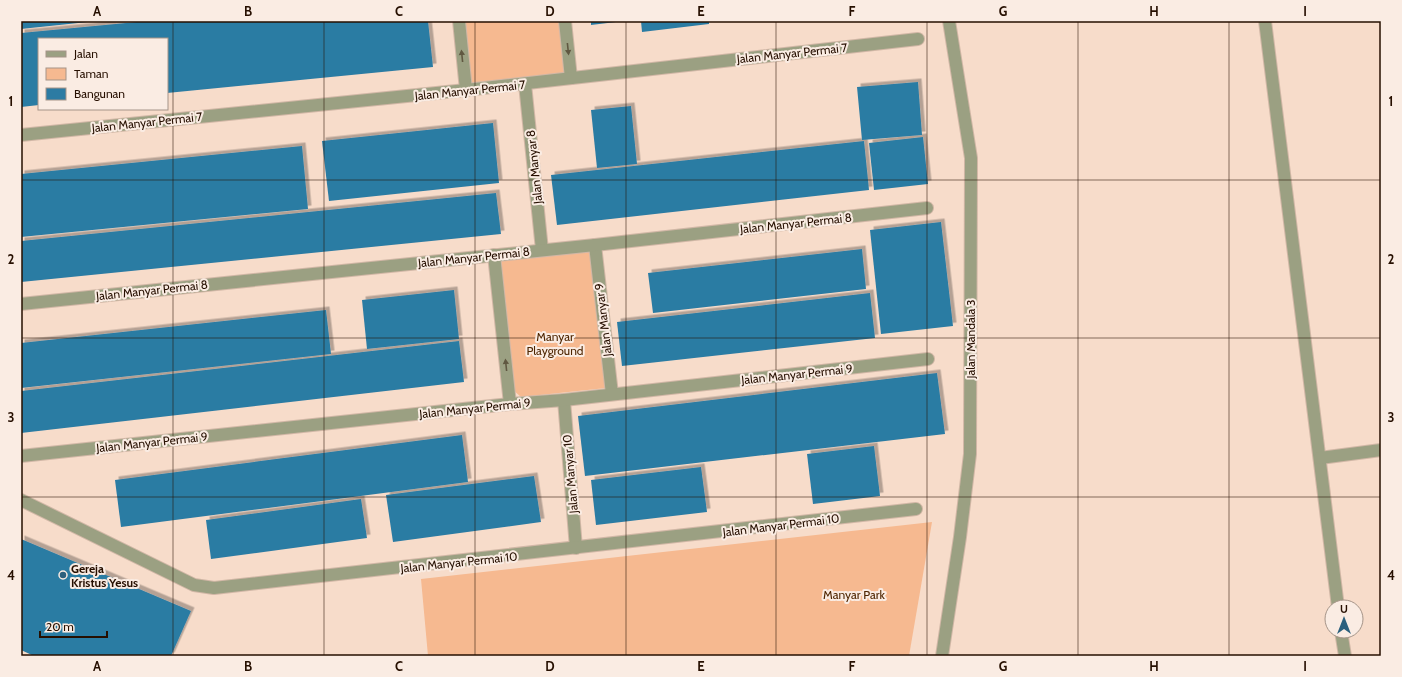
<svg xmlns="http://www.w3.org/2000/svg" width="1402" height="677" font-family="Cabin,sans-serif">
  <defs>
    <filter id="shadow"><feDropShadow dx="3.5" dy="-3.5" stdDeviation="0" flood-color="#0004"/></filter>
  </defs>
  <rect width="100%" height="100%" fill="#f7dcca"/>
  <g fill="#f6b990">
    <polygon points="459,21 565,21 571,78 466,90"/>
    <polygon points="591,249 606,388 521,397 512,389 499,258"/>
    <polygon points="932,522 909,656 428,656 421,579"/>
  </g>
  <g fill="#2c7ba3" filter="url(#shadow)">
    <polygon points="21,21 88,21 88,22 21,29"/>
    <polygon points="147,21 428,21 433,67 167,93 167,39 39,39 39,105 21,107 21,33"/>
    <polygon points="591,21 616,21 616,22 591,25"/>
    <polygon points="641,21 709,21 709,24 642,32"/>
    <polygon points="918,82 922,135 862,140 857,87"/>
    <polygon points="631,106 637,164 597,168 591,110"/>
    <polygon points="493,123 499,183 329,201 322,141"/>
    <polygon points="923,137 928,184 874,190 869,143"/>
    <polygon points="864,141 869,190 557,225 551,175"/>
    <polygon points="302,146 308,209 21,237 21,174"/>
    <polygon points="496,193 501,234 21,282 21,241"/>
    <polygon points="941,222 953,326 881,334 870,230"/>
    <polygon points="862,249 866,289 653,313 648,273"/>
    <polygon points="454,290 459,339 367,349 362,300"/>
    <polygon points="870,293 875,338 622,366 617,322"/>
    <polygon points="326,310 331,354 21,388 21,343"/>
    <polygon points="459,341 464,382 21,433 21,391"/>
    <polygon points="937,373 945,434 585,476 578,416"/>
    <polygon points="462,435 468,482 121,527 115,480"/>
    <polygon points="874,446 880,496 813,504 807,454"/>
    <polygon points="701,467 707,512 596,525 591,480"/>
    <polygon points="534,476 541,522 393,542 386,495"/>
    <polygon points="361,499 367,538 211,559 206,520"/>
    <polygon points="21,539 191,611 171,656 34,656 21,650"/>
  </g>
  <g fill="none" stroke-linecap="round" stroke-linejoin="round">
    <g stroke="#d1b7a6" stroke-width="14">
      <g id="minor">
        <polyline points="459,21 466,90"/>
        <polyline points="565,21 571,78"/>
        <polyline points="1265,21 1338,607"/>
        <polyline points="525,84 542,250"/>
        <polyline points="21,135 466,90 918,39"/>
        <polyline points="595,245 612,394"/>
        <polyline points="494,255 510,404"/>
        <polyline points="21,304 595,245 927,208"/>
        <polyline points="564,400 576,548"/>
        <polyline points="21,456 510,404 564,400 928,359"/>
        <polyline points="1320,458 1381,450"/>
        <polyline points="21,500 194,585 214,588 916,509"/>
        <polyline points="1341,631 1345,656"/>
        <polyline points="942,656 960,537 970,454 971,158 949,21"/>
      </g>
    </g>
    <use href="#minor" stroke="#9ba082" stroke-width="12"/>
  </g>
  <defs><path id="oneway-solid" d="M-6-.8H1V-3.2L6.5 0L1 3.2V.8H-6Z"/></defs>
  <g fill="#605841">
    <use href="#oneway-solid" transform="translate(568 49) rotate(84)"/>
    <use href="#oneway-solid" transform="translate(462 56) rotate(-96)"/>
    <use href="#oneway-solid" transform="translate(506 365) rotate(-96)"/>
  </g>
  <path fill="none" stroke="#260f00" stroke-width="1" stroke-opacity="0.55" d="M173,21v635M324,21v635M475,21v635M626,21v635M776,21v635M927,21v635M1078,21v635M1229,21v635M21,180h1360M21,338h1360M21,497h1360"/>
  <circle fill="#2c607d" stroke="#faece3" stroke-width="1.5" cx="63" cy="575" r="4"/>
  <g text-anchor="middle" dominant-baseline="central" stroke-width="4" stroke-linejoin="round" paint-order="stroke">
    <g font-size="12" fill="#260f00" stroke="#faece3">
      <text transform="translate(792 53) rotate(-6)">Jalan Manyar Permai 7</text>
      <text transform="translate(470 90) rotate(-6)">Jalan Manyar Permai 7</text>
      <text transform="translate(147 122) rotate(-6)">Jalan Manyar Permai 7</text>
      <text transform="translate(534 167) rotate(-96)">Jalan Manyar 8</text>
      <text transform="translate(796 223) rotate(-6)">Jalan Manyar Permai 8</text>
      <text transform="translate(474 257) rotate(-6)">Jalan Manyar Permai 8</text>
      <text transform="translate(152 290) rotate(-6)">Jalan Manyar Permai 8</text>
      <text transform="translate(603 320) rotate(-97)">Jalan Manyar 9</text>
      <text transform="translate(970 339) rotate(-90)">Jalan Mandala 3</text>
      <text transform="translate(797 374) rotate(-6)">Jalan Manyar Permai 9</text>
      <text transform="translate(475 408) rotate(-6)">Jalan Manyar Permai 9</text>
      <text transform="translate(152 442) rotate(-6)">Jalan Manyar Permai 9</text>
      <text transform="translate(570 474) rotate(-95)">Jalan Manyar 10</text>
      <text transform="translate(781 525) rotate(-7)">Jalan Manyar Permai 10</text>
      <text transform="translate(459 562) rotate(-6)">Jalan Manyar Permai 10</text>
    </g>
    <g font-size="12" fill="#4e2500" stroke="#faece3">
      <text x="555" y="336">Manyar<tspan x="555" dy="14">Playground</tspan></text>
      <text x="854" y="594">Manyar Park</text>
    </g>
    <g font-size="12" font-weight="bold" fill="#260f00" stroke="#faece3" text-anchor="start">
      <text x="71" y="568">Gereja<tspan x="71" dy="14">Kristus Yesus</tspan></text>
    </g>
  </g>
  <rect width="1402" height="677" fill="none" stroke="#faece3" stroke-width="44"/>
  <rect x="38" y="38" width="130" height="72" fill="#faece3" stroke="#a59488"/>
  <rect x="46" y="51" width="20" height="6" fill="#9ba082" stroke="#a59488"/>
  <text x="74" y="58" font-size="12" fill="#260f00">Jalan</text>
  <rect x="46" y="68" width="20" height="12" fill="#f6b990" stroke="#a59488"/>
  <text x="74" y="78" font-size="12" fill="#260f00">Taman</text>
  <rect x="46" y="88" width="20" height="12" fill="#2c7ba3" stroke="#a59488"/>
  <text x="74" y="98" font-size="12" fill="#260f00">Bangunan</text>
  <g transform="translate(1344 619)"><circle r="19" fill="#faece3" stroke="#a59488"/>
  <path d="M0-3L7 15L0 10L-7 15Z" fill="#2c607d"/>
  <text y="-6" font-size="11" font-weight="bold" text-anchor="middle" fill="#260f00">U</text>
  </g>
  <path d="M40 631v6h67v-6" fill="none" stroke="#260f00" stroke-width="2"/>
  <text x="46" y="631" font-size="12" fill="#260f00" stroke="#faece3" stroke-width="3" paint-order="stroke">20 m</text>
  <rect x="22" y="22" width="1358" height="633" fill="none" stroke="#260f00" stroke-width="1.5"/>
  <g font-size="13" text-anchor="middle" font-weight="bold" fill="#260f00">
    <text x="97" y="16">A</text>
    <text x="248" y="16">B</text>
    <text x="399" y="16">C</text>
    <text x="550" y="16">D</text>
    <text x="701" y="16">E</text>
    <text x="852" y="16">F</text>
    <text x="1003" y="16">G</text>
    <text x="1154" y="16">H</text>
    <text x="1305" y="16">I</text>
    <text x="11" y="106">1</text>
    <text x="1391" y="106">1</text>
    <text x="11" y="264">2</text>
    <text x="1391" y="264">2</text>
    <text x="11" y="422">3</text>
    <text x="1391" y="422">3</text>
    <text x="11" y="580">4</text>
    <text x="1391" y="580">4</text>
    <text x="97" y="671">A</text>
    <text x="248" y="671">B</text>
    <text x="399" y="671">C</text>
    <text x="550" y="671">D</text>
    <text x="701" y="671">E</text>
    <text x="852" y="671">F</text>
    <text x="1003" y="671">G</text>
    <text x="1154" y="671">H</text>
    <text x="1305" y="671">I</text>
  </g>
</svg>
